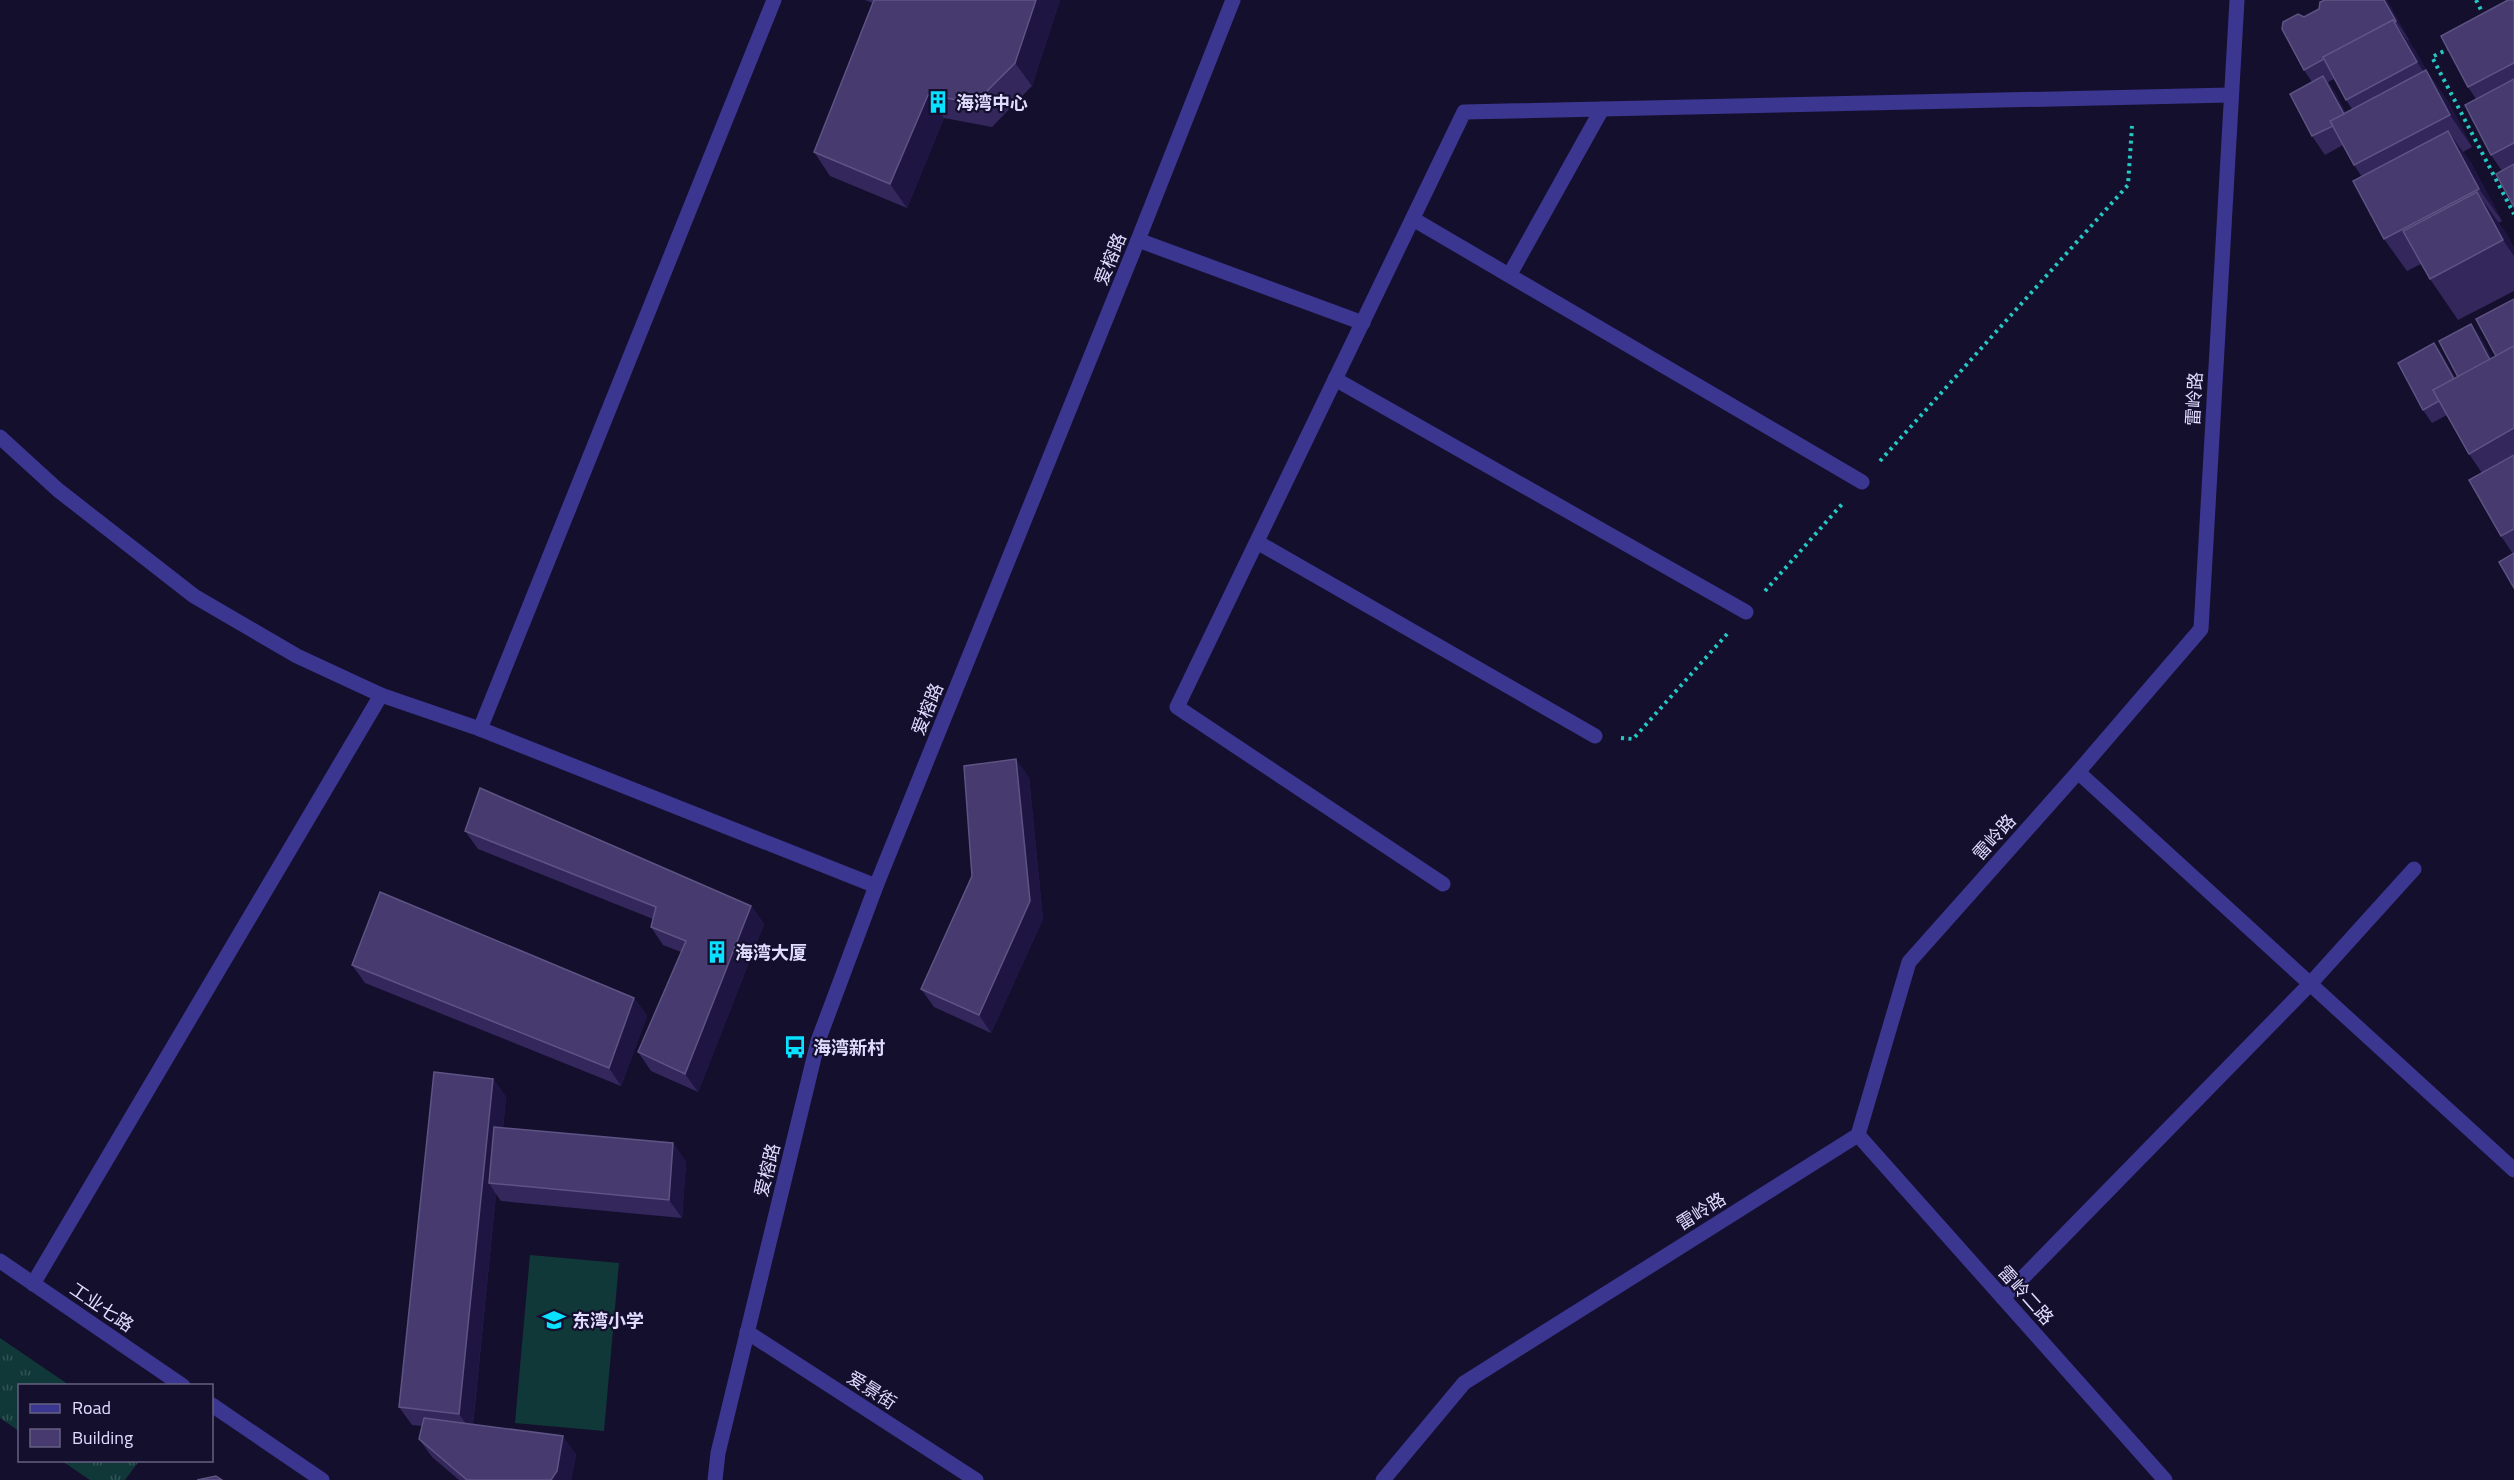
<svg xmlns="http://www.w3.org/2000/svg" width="2514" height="1480" font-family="'Titillium Web','Noto Sans SC',sans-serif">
  <defs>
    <pattern id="park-tufts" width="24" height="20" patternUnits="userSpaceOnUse" patternTransform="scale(1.5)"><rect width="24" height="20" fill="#113838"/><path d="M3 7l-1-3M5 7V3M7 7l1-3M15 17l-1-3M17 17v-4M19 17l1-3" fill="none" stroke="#335456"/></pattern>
  </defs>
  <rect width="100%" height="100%" fill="#150f2e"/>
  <g fill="url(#park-tufts)">
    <polygon points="0,1338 69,1385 20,1386 19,1431 0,1418"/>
    <polygon points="62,1461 139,1461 125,1480 90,1480"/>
  </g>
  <polygon fill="#113838" points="530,1255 619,1263 604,1431 515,1423"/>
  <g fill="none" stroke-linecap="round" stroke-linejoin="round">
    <g stroke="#25c9c3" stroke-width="4" stroke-dasharray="3 4.5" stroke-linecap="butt">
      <polyline points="2476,0 2485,18"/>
      <polyline points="2450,48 2432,57 2514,214"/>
      <polyline points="1880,461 2128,185 2132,126"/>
      <polyline points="1765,591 1843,503"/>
      <polyline points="1621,738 1633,739 1728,633"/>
    </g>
    <g stroke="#3b3690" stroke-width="15">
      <polyline points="1413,219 1862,482"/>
      <polyline points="1138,240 1363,323"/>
      <polyline points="1510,274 1602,109"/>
      <polyline points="1335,379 1746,612"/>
      <polyline points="1257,542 1595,736"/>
      <polyline points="1443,884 1177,707 1464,112 2230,95"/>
    </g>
    <g stroke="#3b3690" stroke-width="15">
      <polyline points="0,437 58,490 194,596 297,656 381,695 480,729 876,886"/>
      <polyline points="480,729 774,0"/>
      <polyline points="2078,772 2514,1170"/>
      <polyline points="1858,1135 2165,1480"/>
      <polyline points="33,1284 381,695"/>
      <polyline points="2003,1298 2310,984 2414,869"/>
      <polyline points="747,1332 976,1480"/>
      <polyline points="1383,1480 1464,1383 1858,1135 1909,962 2078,772 2201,629 2237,0"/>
    </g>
    <g stroke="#3b3690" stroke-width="15">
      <polyline points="0,1261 183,1386"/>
      <polyline points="212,1405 322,1480"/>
      <polyline points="715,1480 718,1453 818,1041 876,886 1138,240 1233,0"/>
    </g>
  </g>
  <g fill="#33275c" fill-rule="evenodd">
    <polygon points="865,0 1060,0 1032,86 992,127 944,118 907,208 830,176 814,152 873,3"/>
    <path d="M2387,0l22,40h-1l8,12 10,18 23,33 23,44 -9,5 8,11 31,58 -4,2 8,10 8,15v43l-56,29 -28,-41 -9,-15 -14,7 -23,-32 -22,-62 -8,-12 -11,-20 -18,10 -13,-19v-54l-8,-12v-53l15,-8zM2334,79l12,21 6,9 -6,4 -10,-19 -8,-12z"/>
    <polygon points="2514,0 2514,207 2502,171 2491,155 2476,99 2468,87"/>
    <polygon points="2514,299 2514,588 2513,554 2501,536 2482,473 2469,454 2447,415 2432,423 2423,410 2434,343 2443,356 2455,378 2458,377 2480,336 2492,359 2496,356"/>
    <polygon points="1029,777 1043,919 991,1033 934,1007 921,989"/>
    <polygon points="465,831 751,906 764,924 698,1092 651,1071 638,1052 681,952 663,945 651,927 653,919 478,849"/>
    <polygon points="352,965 634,998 647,1016 621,1086 365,983"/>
    <polygon points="493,1079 506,1097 503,1128 673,1143 686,1162 682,1218 501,1201 496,1194 473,1425 576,1454 571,1480 459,1480 432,1457 419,1439 422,1426 412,1425 399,1407"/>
  </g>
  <g fill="#1f1542">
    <polygon points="1036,0 1060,0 1032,86 1015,63"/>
    <polygon points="2384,0 2387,0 2409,40 2396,21"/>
    <polygon points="2393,20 2416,52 2426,70 2449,103 2472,147 2450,115 2438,93 2417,62"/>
    <polygon points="2323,76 2336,94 2359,137 2346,119"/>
    <polygon points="928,95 944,118 907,208 890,184"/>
    <polygon points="2448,131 2471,163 2502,221 2479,189"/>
    <polygon points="2477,192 2506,233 2514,248 2514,256 2503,240"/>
    <polygon points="2471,324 2480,336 2505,384 2496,371"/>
    <polygon points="2434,343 2443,356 2468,403 2459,391"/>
    <polygon points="1016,759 1029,777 1043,919 991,1033 979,1015"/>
    <polygon points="751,906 764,924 698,1092 685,1074"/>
    <polygon points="634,998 647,1016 621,1086 609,1068"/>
    <polygon points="493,1079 506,1097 497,1183 489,1183 496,1194 472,1432 459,1414"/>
    <polygon points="673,1143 686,1162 682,1218 669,1200"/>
    <polygon points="563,1436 576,1454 571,1480 551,1480"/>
  </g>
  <g fill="#463a6e" stroke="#5e5484" stroke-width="1.5">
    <polygon points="874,0 1036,0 1015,63 975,103 928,95 890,184 814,152"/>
    <polygon points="2325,0 2384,0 2396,21 2395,22 2393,20 2323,57 2324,59 2304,70 2282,29 2283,22 2298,14 2304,17 2319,9 2320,2"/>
    <polygon points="2508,0 2514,0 2514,63 2468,87 2441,36"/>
    <polygon points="2393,20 2417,62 2346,100 2323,57"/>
    <polygon points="2426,70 2450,115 2354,165 2330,121"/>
    <polygon points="2323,76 2344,114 2330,121 2333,126 2312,136 2290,94"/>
    <polygon points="2514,79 2514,143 2491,155 2465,105"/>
    <polygon points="2448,131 2479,189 2384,239 2353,181"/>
    <polygon points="2514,164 2514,207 2496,174"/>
    <polygon points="2477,192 2503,240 2430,279 2403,231"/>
    <polygon points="2514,299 2514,346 2496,356 2476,319"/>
    <polygon points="2471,324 2490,360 2458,377 2439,341"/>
    <polygon points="2434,343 2454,379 2433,390 2439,401 2423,410 2398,363"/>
    <polygon points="2514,346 2514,428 2469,454 2433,390"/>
    <polygon points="2514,455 2514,529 2501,536 2469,480"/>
    <polygon points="2514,553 2514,588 2499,562"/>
    <polygon points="1016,759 1030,901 979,1015 921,989 972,876 964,766"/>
    <polygon points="480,788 751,906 685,1074 638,1052 686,941 651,927 656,907 465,831"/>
    <polygon points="380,892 634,998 609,1068 352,965"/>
    <polygon points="434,1072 493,1079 459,1414 399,1407"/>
    <polygon points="494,1127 673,1143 669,1200 489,1183"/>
    <polygon points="424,1418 563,1436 557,1471 551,1480 467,1480 419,1439"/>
    <polygon points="216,1476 222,1480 197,1480"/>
  </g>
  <defs>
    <g id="building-bare" transform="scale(1.8)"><path d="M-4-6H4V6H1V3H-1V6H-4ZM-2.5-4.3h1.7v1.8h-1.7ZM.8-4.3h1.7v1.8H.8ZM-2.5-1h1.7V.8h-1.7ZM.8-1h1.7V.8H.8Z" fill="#08e1ff" stroke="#150f2e" stroke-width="2.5" paint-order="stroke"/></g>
    <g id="bus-bare" transform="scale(1.8)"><path d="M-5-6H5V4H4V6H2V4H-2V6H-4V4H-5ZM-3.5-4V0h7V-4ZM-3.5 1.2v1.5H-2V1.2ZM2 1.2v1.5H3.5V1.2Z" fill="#08e1ff" stroke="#150f2e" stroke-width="2.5" paint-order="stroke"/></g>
    <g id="school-bare" transform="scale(1.8)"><path d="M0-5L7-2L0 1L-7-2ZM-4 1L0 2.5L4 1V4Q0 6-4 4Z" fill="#08e1ff" stroke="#150f2e" stroke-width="2.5" paint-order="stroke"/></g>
  </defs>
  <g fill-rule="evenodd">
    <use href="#building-bare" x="938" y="102"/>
    <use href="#building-bare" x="717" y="952"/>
    <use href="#bus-bare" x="795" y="1047"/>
    <use href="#school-bare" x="554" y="1320"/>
  </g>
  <g text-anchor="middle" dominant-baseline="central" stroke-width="4.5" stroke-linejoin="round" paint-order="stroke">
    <g font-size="18" font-weight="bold" fill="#e0dcff" stroke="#150f2e" text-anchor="start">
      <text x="956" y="102">海湾中心</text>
      <text x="735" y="952">海湾大厦</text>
      <text x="813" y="1047">海湾新村</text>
      <text x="572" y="1320">东湾小学</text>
    </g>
    <g font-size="18" fill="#e0dcff" stroke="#150f2e">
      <text transform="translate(1110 259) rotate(-68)">爱榕路</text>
      <text transform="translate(2194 399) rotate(-87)">雷岭路</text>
      <text transform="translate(927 709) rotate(-68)">爱榕路</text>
      <text transform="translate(1994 837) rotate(-48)">雷岭路</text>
      <text transform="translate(767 1170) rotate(-76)">爱榕路</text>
      <text transform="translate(1701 1211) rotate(-32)">雷岭路</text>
      <text transform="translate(2026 1295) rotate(48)">雷岭二路</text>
      <text transform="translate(102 1307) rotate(34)">工业七路</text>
      <text transform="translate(872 1390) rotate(33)">爱景街</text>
    </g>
  </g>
  <rect x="18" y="1384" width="195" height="78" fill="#150f2e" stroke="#666182" stroke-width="1.5"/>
  <rect x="30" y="1404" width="30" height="9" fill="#3b3690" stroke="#666182" stroke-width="1.5"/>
  <text x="72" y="1414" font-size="18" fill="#e0dcff">Road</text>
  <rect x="30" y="1429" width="30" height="18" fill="#463a6e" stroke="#666182" stroke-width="1.5"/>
  <text x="72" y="1444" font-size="18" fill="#e0dcff">Building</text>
</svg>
